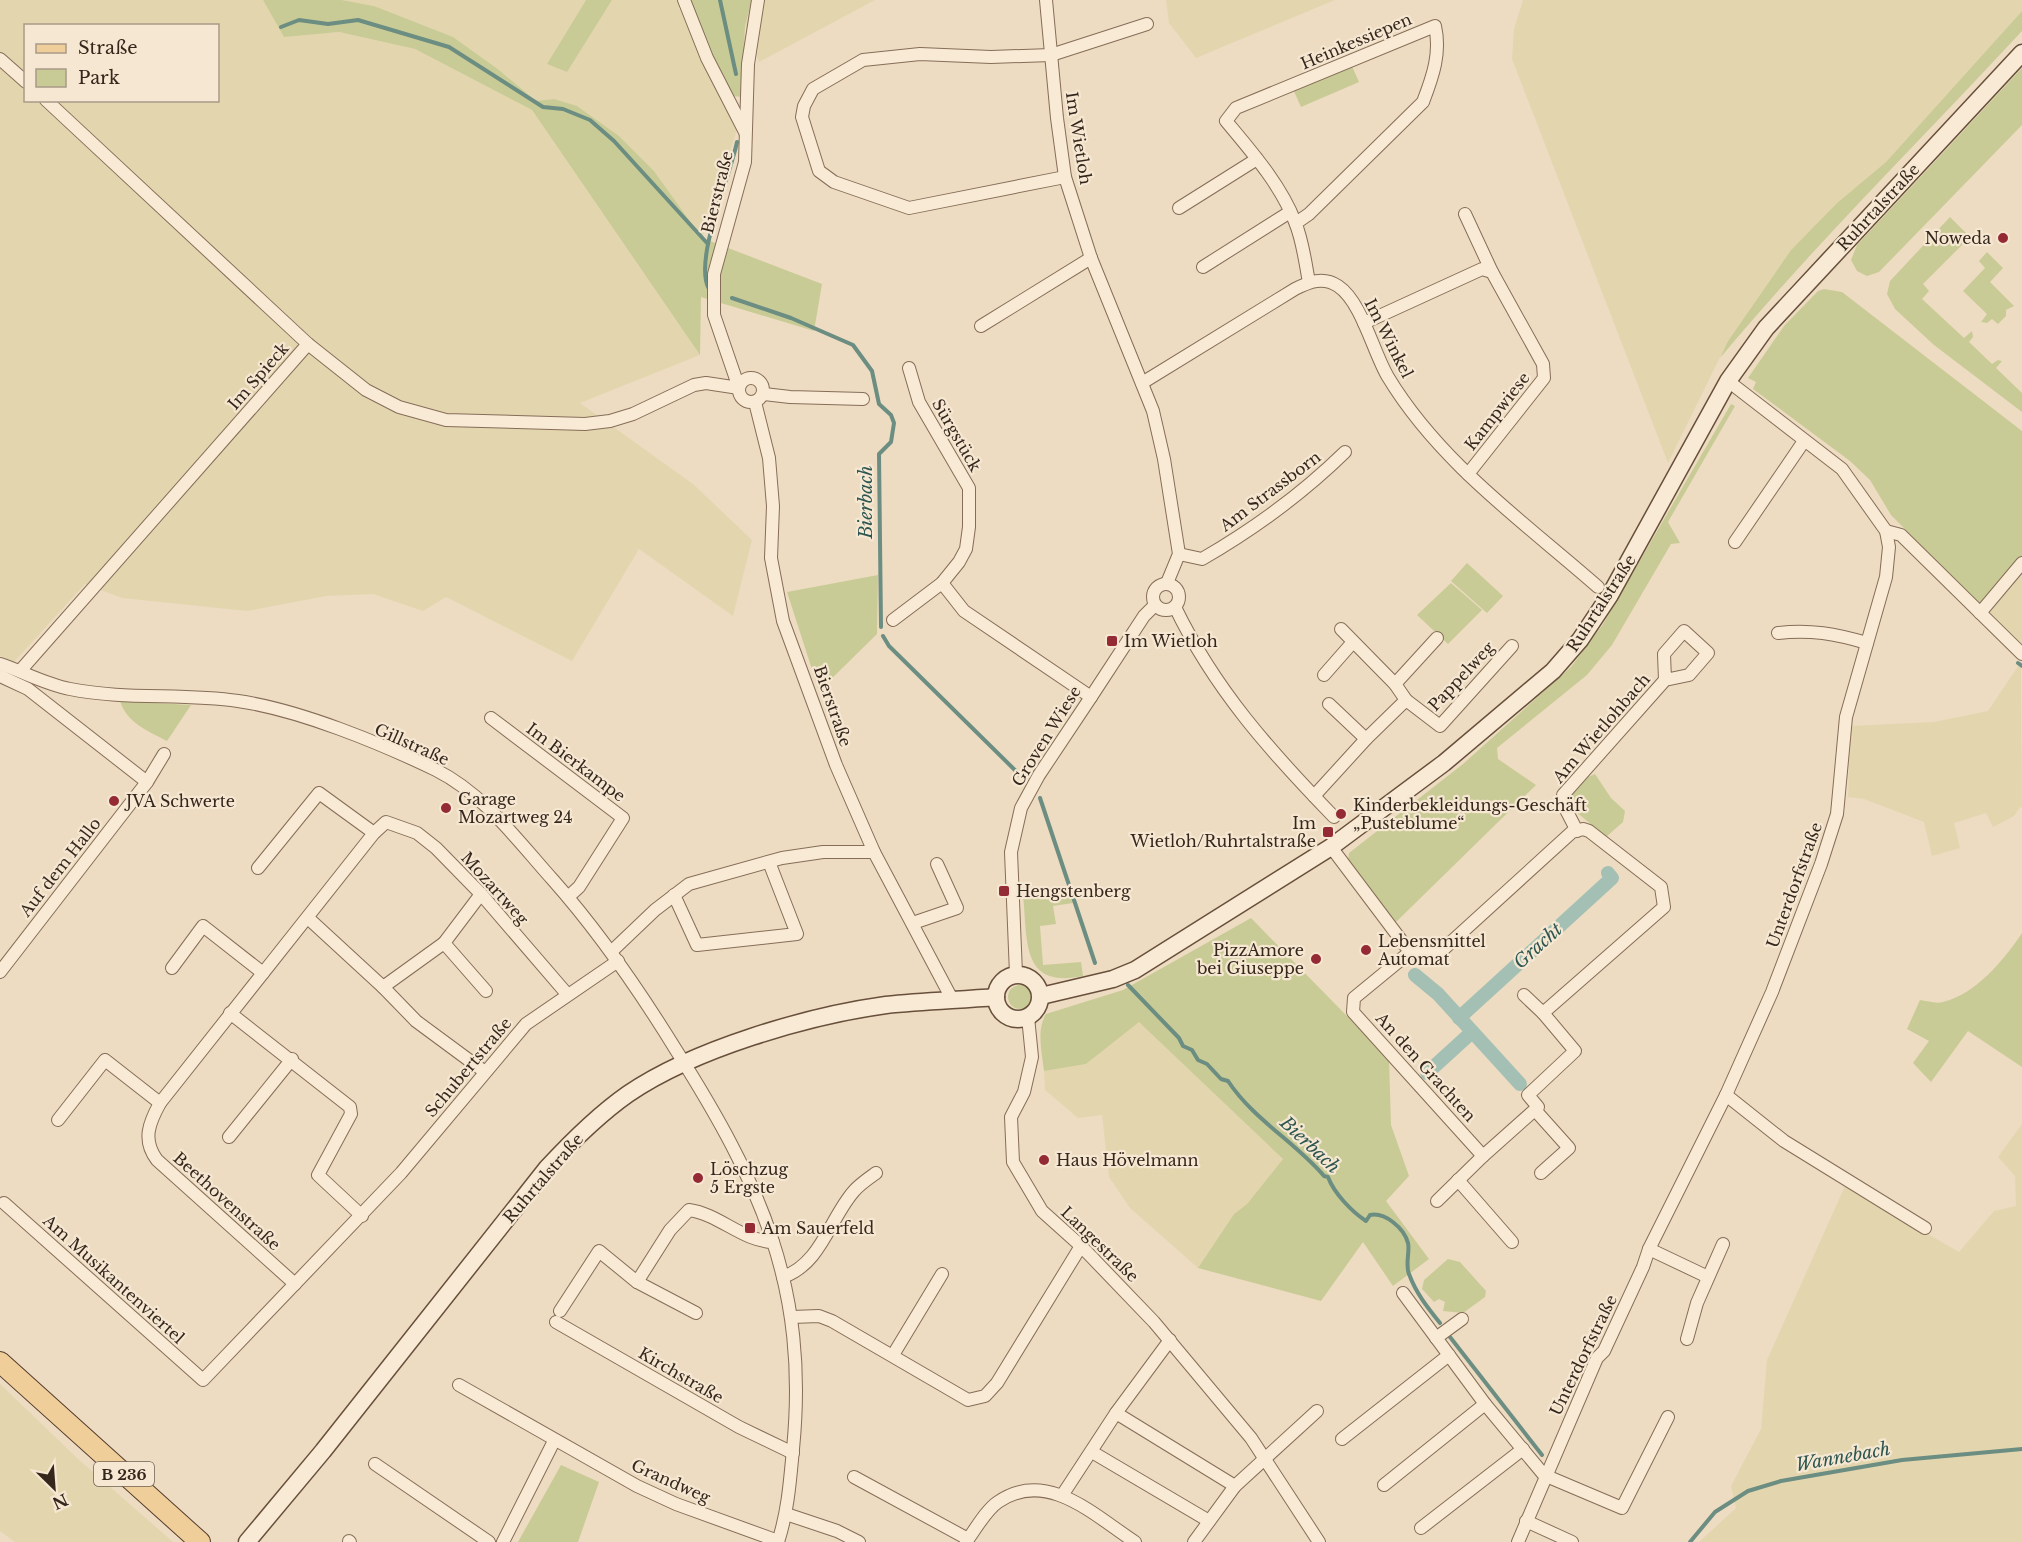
<svg xmlns="http://www.w3.org/2000/svg" width="2022" height="1542" font-family="'Libre Baskerville',serif">
  <rect width="100%" height="100%" fill="#eddcc1"/>
  <g fill="#e3d6af" fill-rule="evenodd">
    <path d="M0,0h263l21,36 55,-4 76,17 117,61 168,245 -120,48 113,81 59,56 -19,76 -94,-67 -67,112 -126,-64 -23,14 -50,-17 -47,2 -79,15 -125,-13 -37,-14 -71,78 -14,-6zM26,26h192v74h-192z"/>
    <polygon points="342,0 586,0 547,64 567,71 612,0 678,0 679,8 737,130 702,238 654,171 619,136 577,107 554,99 536,101 499,70 374,6"/>
    <polygon points="752,0 875,0 759,62 745,26"/>
    <polygon points="1166,0 1335,0 1196,58 1169,23"/>
    <polygon points="1523,0 2022,0 2022,11 1886,162 1837,203 1791,250 1728,341 1668,463 1512,59 1514,29"/>
    <polygon points="2022,561 2022,654 1980,613"/>
    <polygon points="2021,662 2022,808 2020,807 2014,816 1993,827 1986,813 1954,823 1960,848 1932,856 1924,822 1864,799 1848,797 1850,726 1934,722 1988,711"/>
    <polygon points="1139,1021 1283,1159 1247,1204 1234,1214 1198,1268 1130,1208 1109,1177 1102,1115 1078,1118 1045,1090 1044,1071 1086,1064"/>
    <polygon points="2022,1124 2022,1542 1699,1542 1736,1508 1731,1486 1761,1429 1767,1360 1845,1186 1959,1252 1994,1211 2016,1206 2015,1176 1998,1157"/>
    <polygon points="0,1384 77,1458 173,1542 15,1542 0,1531"/>
  </g>
  <g fill="#c9cb96">
    <polygon points="263,0 342,0 374,6 453,37 499,70 536,101 554,99 577,106 619,136 654,171 702,238 822,284 814,331 701,297 700,355 532,110 415,49 339,32 284,37"/>
    <polygon points="586,0 612,0 567,72 547,64"/>
    <polygon points="689,0 752,0 745,26 742,97 731,96"/>
    <path d="M2022,11v20c-101,109 -207,213 -302,327l8,-17 63,-91 46,-47 49,-41z"/>
    <polygon points="1351,64 1359,82 1301,107 1293,89"/>
    <polygon points="2022,68 2022,125 1879,272 1867,276 1857,271 1851,260 1857,245"/>
    <polygon points="1950,217 1970,237 1923,284 1929,291 1922,299 1964,338 1972,331 1973,337 1969,342 1992,364 1998,360 2002,361 1996,368 2022,393 2022,412 1934,345 1895,309 1887,294 1890,281"/>
    <polygon points="1987,252 2003,268 1990,282 2014,306 2006,310 2006,316 1998,324 1992,319 1987,323 1981,322 1987,314 1963,291 1985,268 1979,261"/>
    <polygon points="1824,289 1842,292 2022,431 2022,561 1986,603 1979,604 1891,515 1870,480 1850,461 1753,389 1756,382 1748,378 1784,326 1818,291"/>
    <polygon points="1731,404 1735,406 1668,522 1680,543 1671,544 1612,645 1587,675 1497,748 1498,759 1536,785 1395,923 1348,861 1349,853 1463,764 1571,667 1603,624"/>
    <polygon points="1467,563 1503,596 1487,613 1451,581"/>
    <polygon points="878,575 877,634 819,691 787,592"/>
    <polygon points="1451,583 1482,610 1448,644 1417,615"/>
    <path d="M120,701l71,4 -24,36c-19,-10 -40,-18 -47,-40z"/>
    <path d="M1595,774l16,24 14,13 -2,11 -17,15 -32,-27 -4,-9c2,-13 14,-23 25,-27z"/>
    <path d="M1064,887l4,1 5,15 -20,3 3,18 -16,2 3,39 38,-3 2,14c-63,13 -55,-36 -60,-81z"/>
    <path d="M1251,918l138,141 2,66 18,51 -23,25 43,58 -36,27 -30,-44 -42,59 -123,-33 36,-54 13,-10 36,-45 -144,-137 -53,42 -42,7c-2,-18 -8,-41 2,-57l77,-24z"/>
    <path d="M2022,933v134l-54,-36 -37,51 -18,-19 16,-22 -22,-12 13,-29c7,1 16,4 23,2 33,-8 61,-42 79,-69z"/>
    <circle cx="1020" cy="997" r="12"/>
    <polygon points="1448,1259 1460,1262 1486,1291 1485,1297 1463,1313 1443,1311 1445,1302 1439,1299 1434,1302 1422,1289 1424,1280"/>
    <polygon points="561,1465 599,1482 578,1542 518,1542"/>
  </g>
  <g fill="none" stroke-linecap="round" stroke-linejoin="round">
    <g stroke="#6b8d82" stroke-width="4">
      <polyline points="720,0 736,74"/>
      <polyline points="281,27 299,20 328,24 358,20 449,47 543,107 563,109 590,120 614,141 707,243"/>
      <path d="M709,289c-16,-28 21,-112 28,-147"/>
      <polyline points="732,298 791,318 853,345 872,371 879,404 891,415 894,423 891,442 879,454 881,627"/>
      <polyline points="883,636 889,646 1023,778"/>
      <polyline points="2018,663 2022,666"/>
      <polyline points="1040,798 1095,963"/>
      <path d="M1128,985l51,53 4,8 9,4 6,10 9,4 14,15 7,2c25,38 67,61 96,95l4,1c6,16 23,34 38,44l4,-6c15,-3 34,13 38,28 2,9 -3,21 1,31 7,19 18,33 31,49"/>
      <polyline points="1450,1337 1542,1455"/>
      <polyline points="1690,1542 1715,1512 1748,1491 1781,1481 1902,1460 2022,1449"/>
    </g>
    <g stroke="#a4c0b5" stroke-width="14">
      <polyline points="1415,975 1438,994 1520,1084"/>
      <polyline points="1459,1018 1612,878 1608,873"/>
      <polyline points="1427,1073 1472,1032"/>
    </g>
    <g stroke="#866d59" stroke-width="14">
      <g id="street">
        <polyline points="684,0 707,58 745,132"/>
        <polyline points="1046,0 1057,118 1065,177 1091,258 1153,411 1164,459 1179,554 1167,583"/>
        <polyline points="0,59 26,82"/>
        <polyline points="46,100 308,344 366,390 399,407 446,420 585,424 610,421 633,414 694,385 706,383 739,388 714,315 714,274 745,162 748,64 758,0"/>
        <polyline points="1065,177 909,208 834,182 819,171 802,117 804,106 813,89 863,60 920,54 991,57 1051,55 1147,24"/>
        <polyline points="1179,208 1257,159"/>
        <polyline points="1465,214 1492,272"/>
        <path d="M1296,223l13,-9 114,-112c10,-26 18,-49 12,-76l-199,82 -10,13c25,30 55,64 69,101 8,19 10,40 14,60"/>
        <polyline points="1203,267 1290,212"/>
        <polyline points="1364,323 1482,269 1492,272 1543,364 1544,378 1468,474"/>
        <polyline points="981,326 1091,258"/>
        <circle cx="751" cy="390" r="12"/>
        <path d="M1142,383l153,-94c14,-7 28,-13 43,-3 24,16 35,66 50,91 52,86 136,145 210,210"/>
        <polyline points="764,394 790,397 863,399"/>
        <polyline points="755,402 769,458 773,506 771,558 783,621 836,765 874,852 952,999"/>
        <polyline points="1886,531 1901,535 2022,654"/>
        <polyline points="1735,542 1804,441"/>
        <path d="M1179,554l23,5c52,-30 100,-65 143,-107"/>
        <polyline points="942,583 964,611 1091,697"/>
        <circle cx="1166" cy="597" r="13"/>
        <path d="M1175,607c40,83 96,145 159,210"/>
        <polyline points="1980,613 2022,563"/>
        <polyline points="893,620 942,583 959,562 966,549 969,527 969,488 919,402 909,368"/>
        <polyline points="1341,629 1395,684 1406,700"/>
        <path d="M1778,633c32,-4 58,1 89,10"/>
        <path d="M0,664c24,8 45,20 70,25 55,11 113,4 168,12 62,9 142,42 198,69 48,24 82,71 117,110 47,53 86,110 123,170 84,133 133,237 117,399 -3,32 -5,62 -15,93"/>
        <polyline points="20,671 308,344"/>
        <polyline points="1324,675 1353,642"/>
        <polyline points="0,676 28,689 147,782"/>
        <polyline points="1395,684 1437,638"/>
        <polyline points="1329,704 1366,739"/>
        <polyline points="491,718 623,818 579,887 568,897"/>
        <polyline points="1314,796 1366,739 1406,700 1440,726 1512,646"/>
        <polyline points="1577,831 1563,804 1563,795 1665,680 1689,675 1708,653 1684,631 1664,654 1665,680"/>
        <polyline points="1331,847 1410,952 1437,955 1572,832 1583,829 1589,831 1661,887 1664,907 1543,1013 1575,1051 1528,1095 1538,1107 1483,1156 1353,1012 1354,998 1410,952"/>
        <polyline points="258,868 319,793 374,833"/>
        <polyline points="674,895 697,945 797,934 769,862"/>
        <polyline points="308,918 383,987"/>
        <polyline points="913,923 957,908 937,864"/>
        <polyline points="444,943 481,894"/>
        <polyline points="612,951 655,910 689,884 782,858 823,852 874,852"/>
        <polyline points="172,968 203,926 263,973"/>
        <polyline points="0,972 147,782 164,754"/>
        <polyline points="1016,974 1011,852 1021,808 1039,775 1091,697 1144,616 1155,605"/>
        <polyline points="1524,995 1543,1013"/>
        <polyline points="230,1013 350,1107 351,1114 318,1175 362,1216"/>
        <polyline points="1028,1017 1032,1057 1024,1092 1011,1117 1013,1162 1042,1211 1081,1246 1154,1322 1251,1438 1319,1542"/>
        <polyline points="485,1072 416,1021 383,987 444,943 486,991"/>
        <polyline points="1726,1095 1784,1141 1925,1228"/>
        <polyline points="1535,1110 1569,1148 1541,1173"/>
        <polyline points="58,1120 105,1060 160,1103"/>
        <polyline points="229,1137 292,1059"/>
        <polyline points="1458,1180 1512,1242"/>
        <polyline points="1437,1201 1483,1156"/>
        <polyline points="4,1203 203,1380 401,1173 526,1024 618,961"/>
        <polyline points="1649,1249 1708,1277"/>
        <path d="M783,1277c38,-13 47,-59 71,-86 6,-7 15,-13 22,-18"/>
        <polyline points="637,1282 696,1313"/>
        <path d="M295,1284l-138,-124c-15,-20 -8,-37 3,-57l214,-270 12,-11 31,11 19,15 45,46 86,100"/>
        <polyline points="1403,1293 1485,1404 1544,1475 1622,1508 1668,1417"/>
        <path d="M560,1311l39,-60 38,31 33,-52 19,-20c30,4 53,31 84,32"/>
        <polyline points="792,1317 819,1316 832,1321 968,1400 985,1396 997,1383 1081,1246"/>
        <polyline points="556,1322 739,1427 793,1453"/>
        <polyline points="1436,1338 1462,1319"/>
        <polyline points="1687,1339 1697,1303 1723,1244"/>
        <polyline points="1170,1340 1116,1413 1235,1486"/>
        <polyline points="893,1355 942,1274"/>
        <polyline points="459,1385 637,1486 676,1504 778,1541"/>
        <polyline points="1342,1439 1449,1355"/>
        <polyline points="1092,1452 1209,1521"/>
        <polyline points="375,1464 489,1542"/>
        <polyline points="854,1477 968,1539"/>
        <polyline points="1384,1485 1485,1404"/>
        <polyline points="1063,1494 1116,1413"/>
        <polyline points="786,1514 837,1531 859,1542"/>
        <polyline points="1526,1521 1572,1542"/>
        <polyline points="1421,1528 1523,1449"/>
        <polyline points="349,1541 350,1542"/>
        <polyline points="503,1542 554,1441"/>
        <path d="M966,1542c9,-12 20,-32 32,-40 49,-34 97,14 137,40"/>
        <polyline points="1194,1542 1235,1486 1317,1411"/>
        <polyline points="1518,1542 1597,1358 1604,1351 1643,1267 1649,1249 1726,1095 1772,992 1821,864 1837,814 1846,717 1886,577 1889,547 1886,531 1842,469 1728,381"/>
      </g>
    </g>
    <g stroke="#684f3c" stroke-width="19">
      <g id="secondary">
        <circle cx="1018" cy="997" r="22"/>
        <polyline points="1041,996 1113,979 1135,970 1331,847 1444,763 1553,671 1580,640 1610,595 1728,381 1766,328 2022,53"/>
        <path d="M247,1542l76,-91 224,-283c25,-27 51,-53 81,-74 66,-45 179,-78 258,-89 37,-4 74,-5 110,-8"/>
      </g>
    </g>
    <g stroke="#543c2d" stroke-width="22">
      <polyline id="primary" points="0,1362 200,1542"/>
    </g>
    <use href="#street" stroke="#f8ead4" stroke-width="12"/>
    <use href="#secondary" stroke="#f8ead4" stroke-width="16"/>
    <use href="#primary" stroke="#f0ce99" stroke-width="20"/>
  </g>
  <g fill="#942a34" stroke="#f5e7d1" stroke-width="2">
    <circle cx="2003" cy="238" r="6"/>
    <rect x="1106" y="635" width="12" height="12" rx="3"/>
    <circle cx="114" cy="801" r="6"/>
    <circle cx="446" cy="808" r="6"/>
    <circle cx="1341" cy="814" r="6"/>
    <rect x="1322" y="826" width="12" height="12" rx="3"/>
    <rect x="998" y="885" width="12" height="12" rx="3"/>
    <circle cx="1366" cy="950" r="6"/>
    <circle cx="1316" cy="959" r="6"/>
    <circle cx="1044" cy="1160" r="6"/>
    <circle cx="698" cy="1178" r="6"/>
    <rect x="744" y="1222" width="12" height="12" rx="3"/>
  </g>
  <g text-anchor="middle" dominant-baseline="central" stroke-width="4.5" stroke-linejoin="round" paint-order="stroke">
    <rect fill="#f5e7d1" stroke="#6f6153" stroke-width="1.5" x="94" y="1462" width="60" height="24" rx="4.5"/>
    <g font-size="15" font-weight="bold" fill="#36271d">
      <text x="124" y="1474">B 236</text>
    </g>
    <g font-size="16" fill="#36271d" stroke="#f5e7d1">
      <text transform="translate(1356 41) rotate(-23)">Heinkessiepen</text>
      <text transform="translate(1079 138) rotate(81)">Im Wietloh</text>
      <text transform="translate(717 192) rotate(-76)">Bierstraße</text>
      <text transform="translate(1878 207) rotate(-47)">Ruhrtalstraße</text>
      <text transform="translate(1389 338) rotate(63)">Im Winkel</text>
      <text transform="translate(258 376) rotate(-49)">Im Spieck</text>
      <text transform="translate(1497 411) rotate(-52)">Kampwiese</text>
      <text transform="translate(957 435) rotate(60)">Sürgstück</text>
      <text transform="translate(1270 491) rotate(-37)">Am Strassborn</text>
      <text transform="translate(1601 603) rotate(-57)">Ruhrtalstraße</text>
      <text transform="translate(1461 676) rotate(-47)">Pappelweg</text>
      <text transform="translate(833 706) rotate(71)">Bierstraße</text>
      <text transform="translate(1601 728) rotate(-49)">Am Wietlohbach</text>
      <text transform="translate(1046 736) rotate(-58)">Groven Wiese</text>
      <text transform="translate(412 744) rotate(24)">Gillstraße</text>
      <text transform="translate(576 762) rotate(37)">Im Bierkampe</text>
      <text transform="translate(60 867) rotate(-52)">Auf dem Hallo</text>
      <text transform="translate(1794 885) rotate(-70)">Unterdorfstraße</text>
      <text transform="translate(495 888) rotate(48)">Mozartweg</text>
      <text transform="translate(468 1067) rotate(-50)">Schubertstraße</text>
      <text transform="translate(1426 1067) rotate(48)">An den Grachten</text>
      <text transform="translate(543 1178) rotate(-49)">Ruhrtalstraße</text>
      <text transform="translate(227 1201) rotate(42)">Beethovenstraße</text>
      <text transform="translate(1100 1244) rotate(44)">Langestraße</text>
      <text transform="translate(114 1279) rotate(42)">Am Musikantenviertel</text>
      <text transform="translate(1583 1355) rotate(-64)">Unterdorfstraße</text>
      <text transform="translate(681 1375) rotate(30)">Kirchstraße</text>
      <text transform="translate(671 1481) rotate(24)">Grandweg</text>
    </g>
    <g font-size="16" fill="#36271d" stroke="#f5e7d1" text-anchor="start">
      <text x="1991" y="238" text-anchor="end">Noweda</text>
      <text x="1124" y="641">Im Wietloh</text>
      <text x="458" y="799">Garage<tspan x="458" dy="18">Mozartweg 24</tspan></text>
      <text x="126" y="801">JVA Schwerte</text>
      <text x="1353" y="805">Kinderbekleidungs-Geschäft<tspan x="1353" dy="18">„Pusteblume“</tspan></text>
      <text x="1316" y="823" text-anchor="end">Im<tspan x="1316" dy="18">Wietloh/Ruhrtalstraße</tspan></text>
      <text x="1016" y="891">Hengstenberg</text>
      <text x="1378" y="941">Lebensmittel<tspan x="1378" dy="18">Automat</tspan></text>
      <text x="1304" y="950" text-anchor="end">PizzAmore<tspan x="1304" dy="18">bei Giuseppe</tspan></text>
      <text x="1056" y="1160">Haus Hövelmann</text>
      <text x="710" y="1169">Löschzug<tspan x="710" dy="18">5 Ergste</tspan></text>
      <text x="762" y="1228">Am Sauerfeld</text>
    </g>
    <g font-size="18" font-style="italic" fill="#2d5650" stroke="#f5e7d1">
      <text transform="translate(866 502) rotate(-90)">Bierbach</text>
      <text transform="translate(1538 946) rotate(-42)">Gracht</text>
      <text transform="translate(1310 1145) rotate(43)">Bierbach</text>
      <text transform="translate(1843 1457) rotate(-10)">Wannebach</text>
    </g>
  </g>
  <rect x="24" y="24" width="195" height="78" fill="#f5e7d1" stroke="#a99a89" stroke-width="1.5"/>
  <rect x="36" y="44" width="30" height="9" fill="#f0ce99" stroke="#a99a89" stroke-width="1.5"/>
  <text x="78" y="54" font-size="18" fill="#36271d">Straße</text>
  <rect x="36" y="69" width="30" height="18" fill="#c9cb96" stroke="#a99a89" stroke-width="1.5"/>
  <text x="78" y="84" font-size="18" fill="#36271d">Park</text>
  <g transform="translate(54 1488) rotate(155)" stroke="#f5e7d1" stroke-width="4.5" paint-order="stroke">
  <path d="M0-4.5L10 22L0 15L-10 22Z" fill="#36271d"/>
  <text y="-9" font-size="16" font-weight="bold" text-anchor="middle" fill="#36271d">N</text>
  </g>
</svg>
